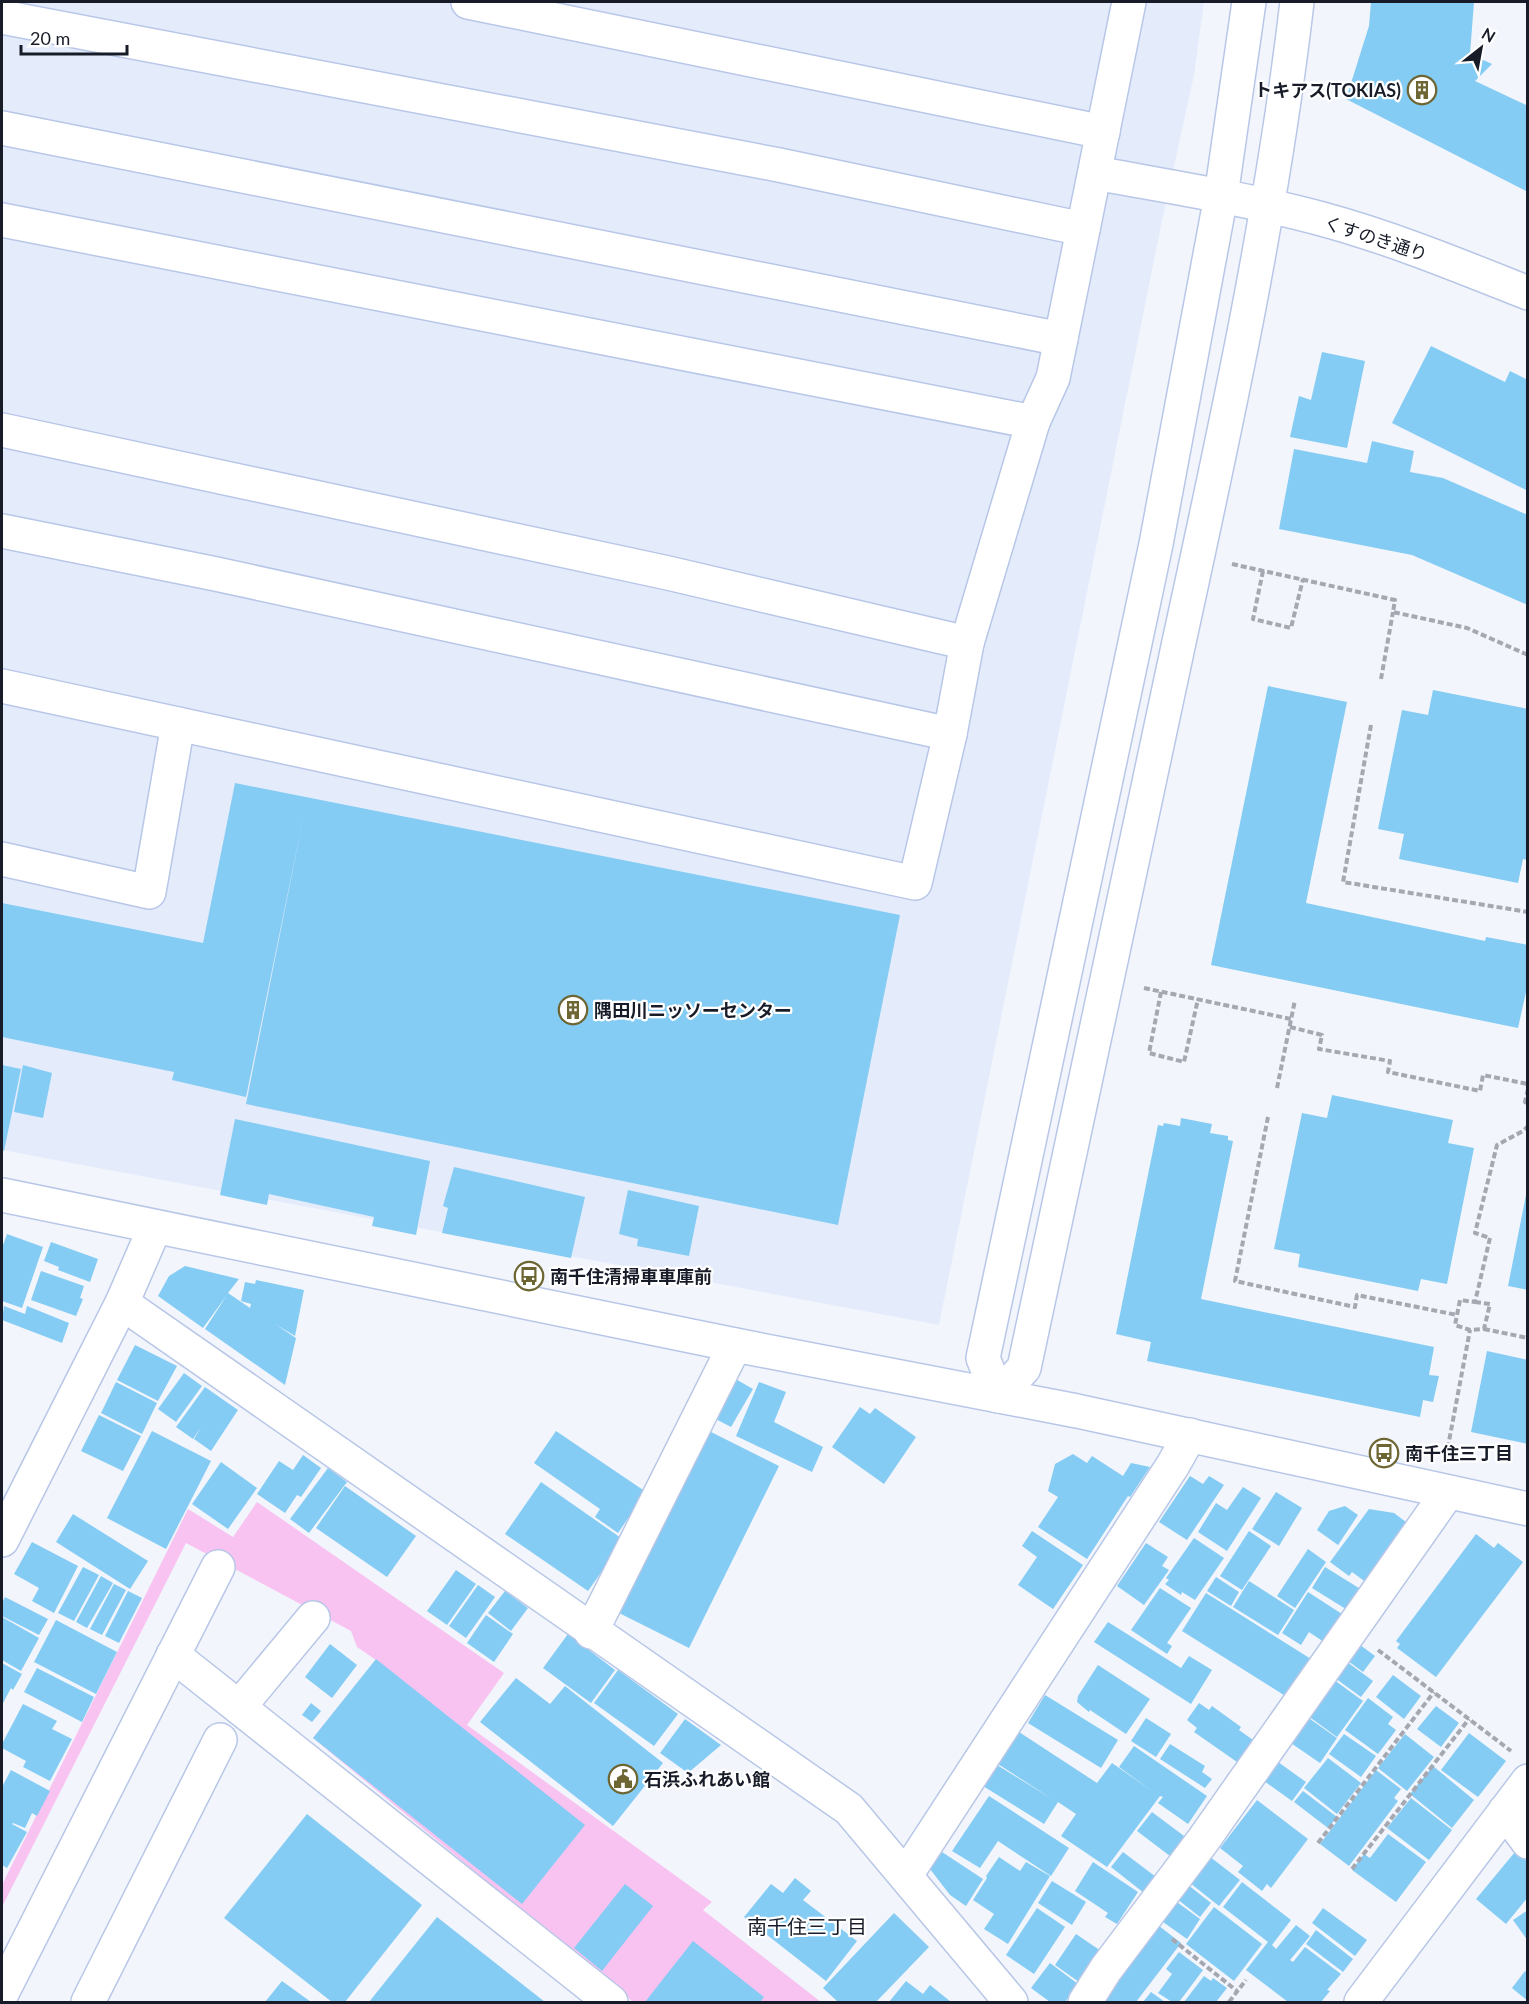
<svg xmlns="http://www.w3.org/2000/svg" width="1529" height="2004" font-family="Lato,'Noto Sans JP',sans-serif">
  <rect width="100%" height="100%" fill="#f2f5fc"/>
  <polygon fill="#e4ecfc" points="2,2 1204,2 1194,75 1162,221 939,1325 2,1150"/>
  <polygon fill="#f9c3f1" points="257,1502 504,1673 467,1725 712,1902 703,1910 821,2002 633,2002 313,1738 376,1660 357,1647 351,1631 186,1543 2,1907 2,1885 188,1509 233,1537"/>
  <g fill="#84ccf4">
    <polygon points="1371,2 1474,2 1470,54 1492,64 1475,81 1528,106 1528,192 1346,99 1369,26"/>
    <polygon points="1431,346 1505,382 1510,371 1528,380 1528,491 1392,423"/>
    <polygon points="1322,352 1365,361 1347,448 1290,437 1299,396 1311,400"/>
    <polygon points="1372,441 1414,451 1410,472 1443,478 1528,515 1528,605 1412,555 1279,529 1294,449 1367,463"/>
    <polygon points="1268,686 1347,702 1306,903 1485,941 1486,937 1528,945 1528,983 1518,1028 1211,965"/>
    <polygon points="1433,690 1528,709 1528,860 1523,859 1518,883 1399,859 1404,834 1378,829 1402,710 1428,715"/>
    <polygon points="235,783 900,915 838,1225 246,1104 304,814 246,1097 172,1080 174,1072 2,1037 2,903 203,943"/>
    <polygon points="2,1065 21,1069 4,1151 2,1150"/>
    <polygon points="23,1065 52,1073 43,1118 14,1112"/>
    <polygon points="1332,1095 1453,1120 1448,1143 1474,1148 1447,1284 1421,1279 1418,1291 1298,1267 1300,1254 1274,1249 1302,1113 1327,1118"/>
    <polygon points="1181,1118 1212,1124 1210,1133 1228,1136 1228,1140 1233,1141 1201,1299 1434,1347 1429,1375 1439,1376 1433,1402 1423,1400 1420,1417 1147,1361 1151,1342 1116,1334 1158,1125 1163,1126 1164,1123 1180,1126"/>
    <polygon points="235,1119 430,1161 416,1235 372,1226 374,1217 269,1194 267,1205 220,1195"/>
    <polygon points="454,1167 585,1197 571,1258 442,1233 448,1208 443,1206"/>
    <polygon points="628,1190 699,1206 689,1256 637,1246 638,1239 619,1234"/>
    <polygon points="1526,1195 1528,1195 1528,1290 1508,1286"/>
    <polygon points="7,1234 43,1247 22,1308 2,1301 2,1248"/>
    <polygon points="51,1242 98,1259 90,1282 58,1270 59,1267 44,1261"/>
    <polygon points="185,1266 239,1279 228,1293 250,1308 251,1304 241,1301 245,1282 255,1284 256,1280 304,1290 295,1336 275,1324 296,1338 285,1385 205,1329 227,1295 203,1328 158,1296 169,1276"/>
    <polygon points="41,1271 84,1286 80,1298 83,1299 76,1316 31,1300"/>
    <polygon points="4,1306 25,1314 27,1306 69,1323 62,1343 2,1320"/>
    <polygon points="135,1345 177,1366 158,1401 117,1380"/>
    <polygon points="1487,1351 1528,1360 1528,1444 1471,1432"/>
    <polygon points="184,1373 202,1386 176,1422 158,1409"/>
    <polygon points="732,1377 753,1389 731,1427 710,1416"/>
    <polygon points="116,1382 157,1403 142,1434 101,1413"/>
    <polygon points="759,1382 786,1392 774,1422 823,1447 812,1472 736,1436"/>
    <polygon points="205,1387 238,1410 211,1451 194,1439 201,1427 193,1439 176,1427"/>
    <polygon points="860,1407 870,1414 875,1408 916,1437 884,1484 832,1447"/>
    <polygon points="99,1415 141,1436 123,1471 81,1451"/>
    <polygon points="707,1430 779,1466 689,1648 617,1612"/>
    <polygon points="152,1431 211,1461 166,1549 107,1518"/>
    <polygon points="556,1431 646,1492 618,1533 595,1517 600,1509 534,1463"/>
    <polygon points="1073,1454 1087,1463 1092,1456 1123,1476 1131,1463 1150,1467 1130,1497 1128,1496 1087,1559 1038,1527 1058,1497 1048,1491 1055,1464"/>
    <polygon points="303,1455 321,1468 301,1497 297,1495 285,1513 257,1494 279,1461 293,1470"/>
    <polygon points="221,1462 257,1488 228,1529 192,1504"/>
    <polygon points="328,1468 347,1482 309,1533 290,1519"/>
    <polygon points="1190,1476 1203,1484 1209,1476 1224,1485 1187,1540 1159,1522"/>
    <polygon points="541,1482 621,1538 622,1543 588,1591 505,1534"/>
    <polygon points="345,1486 416,1536 387,1577 316,1528"/>
    <polygon points="1243,1487 1261,1498 1227,1551 1198,1532 1216,1503 1227,1510"/>
    <polygon points="1276,1492 1302,1508 1279,1546 1252,1529"/>
    <polygon points="1345,1506 1358,1515 1338,1545 1317,1530 1329,1511"/>
    <polygon points="1369,1509 1394,1513 1410,1525 1367,1583 1352,1572 1349,1576 1330,1562"/>
    <polygon points="73,1514 148,1561 130,1589 56,1542"/>
    <polygon points="1032,1531 1083,1565 1053,1609 1018,1585 1037,1557 1022,1546"/>
    <polygon points="1249,1531 1271,1546 1242,1590 1220,1576"/>
    <polygon points="1476,1534 1494,1548 1498,1543 1523,1562 1436,1677 1397,1648 1400,1644 1396,1641"/>
    <polygon points="1194,1538 1224,1558 1195,1600 1182,1592 1181,1595 1165,1584 1169,1580 1166,1578"/>
    <polygon points="32,1542 78,1566 54,1613 32,1601 39,1588 14,1574"/>
    <polygon points="1146,1543 1168,1557 1162,1566 1169,1570 1144,1605 1117,1586"/>
    <polygon points="1308,1549 1326,1562 1295,1608 1277,1596"/>
    <polygon points="83,1567 99,1575 74,1621 58,1613"/>
    <polygon points="1325,1567 1362,1590 1349,1611 1312,1588"/>
    <polygon points="456,1570 476,1584 447,1625 427,1611"/>
    <polygon points="101,1576 113,1583 87,1628 76,1622"/>
    <polygon points="1216,1577 1239,1592 1231,1606 1207,1591"/>
    <polygon points="1249,1581 1294,1610 1278,1635 1233,1607"/>
    <polygon points="114,1584 126,1590 102,1635 90,1629"/>
    <polygon points="478,1585 495,1597 466,1638 449,1626"/>
    <polygon points="1160,1588 1191,1608 1167,1643 1172,1646 1167,1654 1131,1630"/>
    <polygon points="128,1591 142,1598 119,1643 105,1636"/>
    <polygon points="505,1591 528,1608 511,1631 488,1613"/>
    <polygon points="1308,1592 1342,1614 1324,1642 1309,1632 1301,1645 1282,1633"/>
    <polygon points="1206,1593 1311,1659 1287,1697 1182,1631"/>
    <polygon points="5,1597 48,1619 39,1635 2,1616 2,1603"/>
    <polygon points="486,1615 513,1634 494,1662 467,1643"/>
    <polygon points="2,1617 39,1638 21,1671 2,1660"/>
    <polygon points="56,1620 117,1652 96,1694 34,1662"/>
    <polygon points="1108,1622 1181,1668 1189,1656 1212,1670 1191,1704 1094,1642"/>
    <polygon points="568,1634 615,1670 591,1703 543,1668"/>
    <polygon points="1356,1642 1375,1656 1363,1672 1344,1658"/>
    <polygon points="330,1644 357,1665 332,1698 305,1677"/>
    <polygon points="376,1659 585,1825 522,1904 313,1738"/>
    <polygon points="1343,1659 1373,1681 1361,1697 1331,1675"/>
    <polygon points="2,1663 22,1674 13,1690 11,1688 2,1705"/>
    <polygon points="1098,1665 1150,1699 1126,1734 1090,1710 1089,1712 1077,1702 1078,1696"/>
    <polygon points="37,1668 94,1697 82,1722 24,1692"/>
    <polygon points="618,1670 678,1714 654,1746 594,1703"/>
    <polygon points="1393,1675 1421,1696 1404,1719 1376,1697"/>
    <polygon points="1330,1677 1363,1701 1337,1737 1304,1713"/>
    <polygon points="516,1678 550,1704 565,1686 663,1763 613,1826 480,1722"/>
    <polygon points="1045,1695 1118,1740 1101,1768 1028,1723"/>
    <polygon points="1368,1698 1393,1717 1388,1724 1396,1730 1378,1754 1345,1730"/>
    <polygon points="311,1703 321,1711 312,1722 302,1715"/>
    <polygon points="1199,1703 1209,1710 1212,1706 1241,1727 1239,1730 1253,1740 1237,1762 1194,1732 1197,1728 1187,1720"/>
    <polygon points="23,1704 57,1721 52,1729 72,1739 50,1781 23,1767 26,1761 2,1748 2,1744"/>
    <polygon points="1436,1706 1459,1723 1441,1747 1417,1729"/>
    <polygon points="1303,1714 1337,1738 1320,1763 1285,1739"/>
    <polygon points="1146,1718 1171,1734 1156,1757 1131,1741"/>
    <polygon points="685,1719 721,1745 688,1773 660,1753"/>
    <polygon points="1019,1732 1097,1783 1112,1763 1152,1791 1119,1767 1134,1746 1207,1796 1188,1824 1158,1803 1163,1797 1160,1796 1107,1867 1061,1836 1076,1814 1058,1802 1044,1824 983,1786 997,1765 1052,1799 998,1764"/>
    <polygon points="1469,1733 1506,1761 1478,1797 1441,1770"/>
    <polygon points="1344,1734 1376,1756 1361,1777 1329,1754"/>
    <polygon points="1405,1734 1434,1757 1407,1791 1378,1768"/>
    <polygon points="1170,1744 1205,1766 1202,1772 1212,1779 1205,1788 1160,1759"/>
    <polygon points="1328,1758 1361,1783 1337,1814 1304,1788"/>
    <polygon points="1278,1762 1306,1782 1292,1801 1264,1781"/>
    <polygon points="1433,1766 1474,1800 1452,1828 1410,1794"/>
    <polygon points="11,1770 50,1791 37,1816 32,1813 25,1828 13,1823 12,1824 27,1832 7,1868 2,1865 2,1787"/>
    <polygon points="1376,1770 1401,1789 1394,1798 1398,1801 1349,1866 1320,1844"/>
    <polygon points="1303,1791 1337,1817 1328,1828 1294,1802"/>
    <polygon points="989,1796 1069,1848 1051,1876 998,1841 980,1868 952,1851"/>
    <polygon points="1411,1798 1452,1830 1429,1860 1387,1828"/>
    <polygon points="1257,1800 1308,1839 1271,1888 1267,1884 1262,1891 1238,1872 1243,1866 1220,1848"/>
    <polygon points="1152,1812 1184,1836 1170,1856 1137,1831"/>
    <polygon points="307,1814 422,1905 345,2002 332,2002 224,1918"/>
    <polygon points="1388,1834 1426,1862 1396,1902 1352,1870 1364,1854 1370,1858"/>
    <polygon points="942,1852 983,1879 966,1906 950,1895 930,1869"/>
    <polygon points="1123,1852 1156,1877 1144,1893 1111,1867"/>
    <polygon points="1515,1852 1528,1862 1528,1897 1506,1924 1476,1899"/>
    <polygon points="1205,1853 1240,1880 1219,1906 1185,1879"/>
    <polygon points="999,1857 1020,1871 1026,1862 1050,1876 1008,1944 984,1929 994,1914 973,1900 987,1878 986,1876"/>
    <polygon points="1093,1862 1138,1892 1117,1924 1105,1917 1108,1913 1075,1891"/>
    <polygon points="795,1878 811,1891 803,1900 857,1941 826,1981 744,1917 771,1884 783,1893"/>
    <polygon points="1052,1881 1086,1902 1072,1925 1038,1903"/>
    <polygon points="1183,1881 1211,1903 1200,1917 1172,1895"/>
    <polygon points="1242,1882 1291,1920 1272,1945 1276,1949 1296,1925 1310,1936 1290,1960 1293,1962 1305,1947 1341,1974 1327,1990 1330,1991 1321,2002 1288,2002 1246,1970 1268,1942 1223,1907"/>
    <polygon points="625,1884 653,1906 602,1971 574,1948"/>
    <polygon points="1170,1897 1200,1919 1187,1939 1156,1917"/>
    <polygon points="1214,1907 1262,1944 1234,1981 1186,1944"/>
    <polygon points="1037,1908 1065,1927 1034,1974 1006,1955"/>
    <polygon points="1323,1908 1367,1940 1355,1956 1312,1923"/>
    <polygon points="1528,1910 1528,1941 1513,1920"/>
    <polygon points="894,1913 929,1947 876,2002 838,2002 823,1988"/>
    <polygon points="437,1917 545,2002 369,2002"/>
    <polygon points="1154,1922 1181,1943 1136,2002 1103,2002"/>
    <polygon points="1316,1930 1353,1959 1343,1972 1306,1944"/>
    <polygon points="1076,1934 1101,1951 1079,1982 1055,1965"/>
    <polygon points="693,1941 764,1997 760,2002 645,2002"/>
    <polygon points="1179,1952 1203,1970 1179,2002 1172,2002 1158,1993 1172,1974 1166,1969"/>
    <polygon points="1050,1963 1078,1984 1065,2002 1050,2002 1031,1988"/>
    <polygon points="1525,1971 1528,1974 1528,2001 1512,1988"/>
    <polygon points="1204,1976 1211,1981 1213,1978 1227,1988 1216,2002 1184,2002"/>
    <polygon points="282,1981 311,2002 265,2002"/>
    <polygon points="906,1981 923,1994 930,1985 951,2002 889,2002"/>
    <polygon points="1151,1992 1165,2002 1143,2002"/>
  </g>
  <g fill="none" stroke-linecap="round" stroke-linejoin="round">
    <g stroke="#b8c7e7" stroke-width="36">
      <g id="minor">
        <polyline points="468,2 1103,132"/>
        <path d="M1249,2l-28,194 -65,348 -173,814 15,38 26,-28c52,-242 103,-484 155,-726 46,-212 93,-425 118,-640"/>
        <polyline points="2,17 779,165 1083,229"/>
        <polyline points="2,128 1061,339"/>
        <path d="M1095,173c76,14 153,26 227,46 70,19 138,47 206,74"/>
        <polyline points="2,220 1033,422"/>
        <polyline points="2,430 668,573 967,643"/>
        <polyline points="2,531 216,574 950,734"/>
        <polyline points="2,686 915,883 950,734 967,643 1033,422 1053,378 1129,2"/>
        <polyline points="2,859 149,892 178,724"/>
        <polyline points="2,1195 735,1345 1077,1411 1528,1509"/>
        <polyline points="122,1303 849,1809 1011,2002"/>
        <polyline points="2,1540 122,1303 155,1227"/>
        <polyline points="591,1632 735,1345"/>
        <polyline points="173,1655 611,2002"/>
        <polyline points="239,1707 313,1618"/>
        <polyline points="1505,1811 1528,1842"/>
        <polyline points="906,1875 1173,1465 1190,1435"/>
        <polyline points="2,1993 218,1567"/>
        <polyline points="88,2002 220,1740"/>
        <polyline points="1085,2002 1106,1969 1204,1839 1448,1492"/>
        <polyline points="1361,2002 1528,1781"/>
      </g>
    </g>
    <g stroke="#a5a8b1" stroke-width="4" stroke-dasharray="6 3" stroke-linecap="butt">
      <polyline points="1232,564 1395,600 1393,612 1467,628 1528,655"/>
      <polyline points="1263,571 1253,619 1291,628 1303,579"/>
      <polyline points="1381,679 1393,612"/>
      <polyline points="1371,725 1343,882 1528,912"/>
      <polyline points="1144,988 1291,1019"/>
      <polyline points="1161,992 1149,1053 1184,1062 1198,999"/>
      <polyline points="1290,1027 1322,1035 1319,1049 1390,1061 1388,1072 1480,1091 1483,1075 1528,1084"/>
      <polyline points="1277,1088 1295,1000"/>
      <polyline points="1528,1089 1525,1102 1528,1103"/>
      <polyline points="1268,1117 1235,1281 1355,1307 1357,1295 1457,1315"/>
      <polyline points="1475,1302 1490,1304 1484,1329 1470,1330 1455,1325 1460,1300 1475,1302 1490,1238 1475,1233 1497,1145 1523,1131 1528,1126"/>
      <polyline points="1484,1329 1528,1338"/>
      <polyline points="1446,1457 1470,1330"/>
      <polyline points="1378,1650 1511,1751"/>
      <polyline points="1318,1843 1434,1692"/>
      <polyline points="1352,1869 1469,1719"/>
      <polyline points="1172,1939 1237,1991"/>
      <polyline points="1229,2002 1246,1980"/>
    </g>
    <use href="#minor" stroke="#fff" stroke-width="33"/>
  </g>
  <defs>
    <g id="building-ring" transform="scale(1.5)"><circle r="9.5" fill="#fff" stroke="#6d6633" stroke-width="1.5"/><path d="M-4-6H4V6H1V3H-1V6H-4ZM-2.5-4.3h1.7v1.8h-1.7ZM.8-4.3h1.7v1.8H.8ZM-2.5-1h1.7V.8h-1.7ZM.8-1h1.7V.8H.8Z" fill="#6d6633"/></g>
    <g id="bus-ring" transform="scale(1.5)"><circle r="9.5" fill="#fff" stroke="#6d6633" stroke-width="1.5"/><path d="M-5-6H5V4H4V6H2V4H-2V6H-4V4H-5ZM-3.5-4V0h7V-4ZM-3.5 1.2v1.5H-2V1.2ZM2 1.2v1.5H3.5V1.2Z" fill="#6d6633"/></g>
    <g id="civic-ring" transform="scale(1.5)"><circle r="9.5" fill="#fff" stroke="#6d6633" stroke-width="1.5"/><path d="M-.6-6.5H3V-4.5H.6V-3L4-1V1h2V6H-6V1h2V-1L-.6-3ZM-1.2 2.5V6h2.4V2.5Z" fill="#6d6633"/></g>
  </defs>
  <g fill-rule="evenodd">
    <use href="#building-ring" x="1422" y="90"/>
    <use href="#building-ring" x="573" y="1010"/>
    <use href="#bus-ring" x="529" y="1276"/>
    <use href="#bus-ring" x="1384" y="1453"/>
    <use href="#civic-ring" x="623" y="1779"/>
  </g>
  <g text-anchor="middle" dominant-baseline="central" stroke-width="4.5" stroke-linejoin="round" paint-order="stroke">
    <g font-size="18" font-weight="bold" fill="#171c28" stroke="#fff" text-anchor="start">
      <text x="1401" y="90" text-anchor="end">トキアス(TOKIAS)</text>
      <text x="594" y="1010">隅田川ニッソーセンター</text>
      <text x="550" y="1276">南千住清掃車車庫前</text>
      <text x="1405" y="1453">南千住三丁目</text>
      <text x="644" y="1779">石浜ふれあい館</text>
    </g>
    <g font-size="18" fill="#171c28" stroke="#fff">
      <text transform="translate(1376 238) rotate(18)">くすのき通り</text>
    </g>
    <g font-size="20" fill="#171c28" stroke="#fff">
      <text x="807" y="1926">南千住三丁目</text>
    </g>
  </g>
  <rect width="1529" height="2004" fill="none" stroke="#171c28" stroke-width="6"/>
  <g transform="translate(1481 48) rotate(31)" stroke="#ffffff" stroke-width="4.5" paint-order="stroke">
  <path d="M0-4.5L10 22L0 15L-10 22Z" fill="#171c28"/>
  <text y="-9" font-size="16" font-weight="bold" text-anchor="middle" fill="#171c28">N</text>
  </g>
  <path d="M21 45v9h106v-9" fill="none" stroke="#171c28" stroke-width="3"/>
  <text x="30" y="45" font-size="18" fill="#171c28" stroke="#ffffff" stroke-width="4.5" paint-order="stroke">20 m</text>
</svg>
